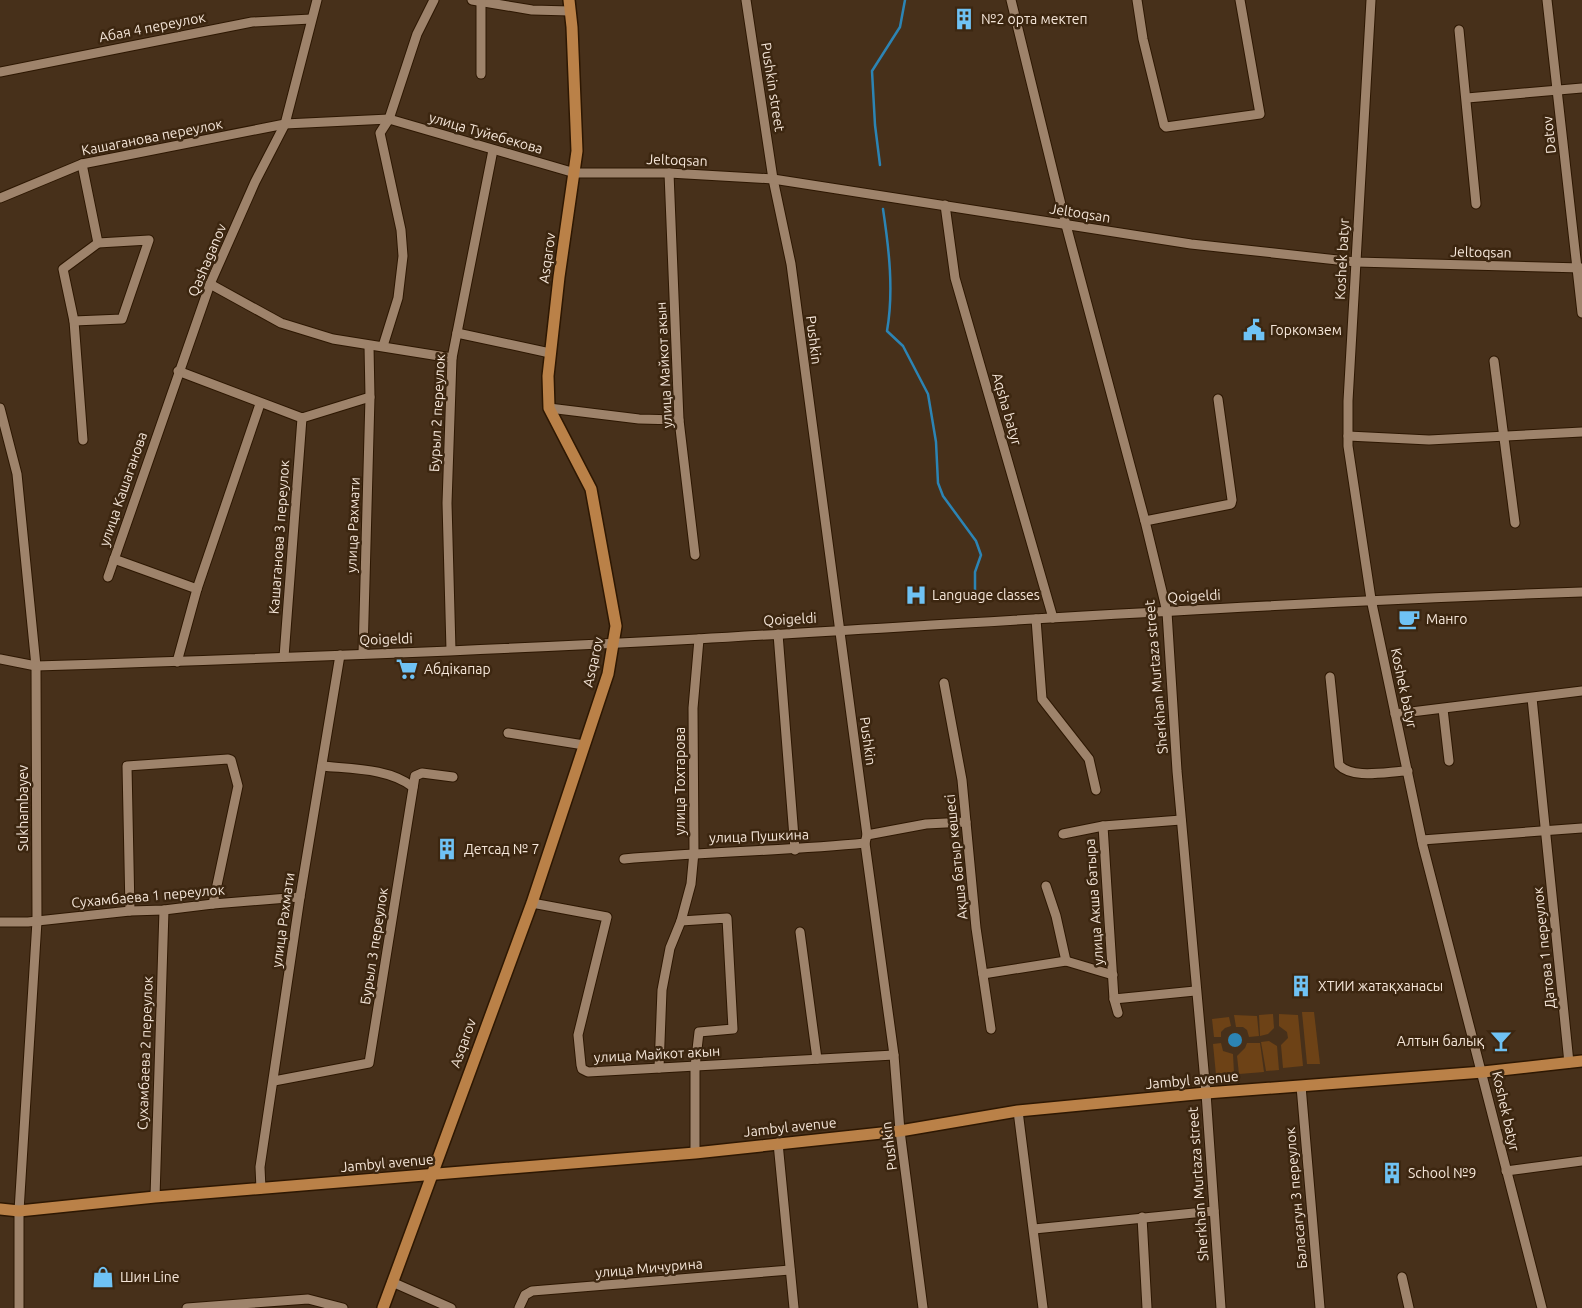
<svg xmlns="http://www.w3.org/2000/svg" width="1582" height="1308" font-family="Ubuntu,sans-serif">
  <rect width="100%" height="100%" fill="#47301a"/>
  <g fill="#6d4216">
    <polygon points="1302,1012 1314,1012 1320,1064 1307,1064"/>
    <polygon points="1273,1014 1274,1028 1268,1034 1260,1036 1259,1015"/>
    <polygon points="1279,1014 1298,1015 1303,1066 1283,1068 1281,1045 1288,1038 1287,1032 1279,1026"/>
    <polygon points="1234,1015 1257,1016 1259,1036 1249,1037 1247,1030 1243,1027 1236,1027"/>
    <polygon points="1229,1017 1231,1026 1225,1028 1221,1032 1221,1037 1214,1037 1212,1019"/>
    <polygon points="1269,1041 1277,1046 1279,1070 1266,1071 1261,1042"/>
    <polygon points="1221,1043 1223,1051 1233,1054 1234,1073 1216,1075 1213,1044"/>
    <polygon points="1247,1043 1260,1043 1264,1072 1239,1074 1237,1056 1245,1048"/>
  </g>
  <circle fill="#2c84b4" cx="1235" cy="1040" r="7"/>
  <g fill="none" stroke-linecap="round" stroke-linejoin="round">
    <g stroke="#2c84b4" stroke-width="2.5">
      <polyline points="880,165 875,125 872,71 900,27 905,0"/>
      <path d="M883,209c6,40 11,82 4,122l16,15 25,48 8,48 2,41 5,13 33,45 5,14 -6,17v23"/>
    </g>
    <g stroke="#2d1702" stroke-width="11">
      <g id="minor">
        <polyline points="472,0 532,10 570,11"/>
        <polyline points="746,0 773,179 791,264 867,835 865,843 894,1055 900,1131 923,1308"/>
        <polyline points="1011,0 1066,225 1145,521 1167,612 1177,771 1206,1093 1221,1308"/>
        <polyline points="1137,0 1143,39 1164,125 1166,127 1260,114 1240,0"/>
        <polyline points="1371,0 1348,401 1348,446 1371,599 1423,846 1542,1308"/>
        <polyline points="1547,0 1582,313"/>
        <polyline points="481,1 481,74"/>
        <polyline points="1459,30 1476,204"/>
        <polyline points="0,72 252,22 311,19"/>
        <polyline points="1467,98 1582,88"/>
        <polyline points="82,164 98,243 63,269 74,321 83,440"/>
        <polyline points="669,173 679,420 695,555"/>
        <polyline points="0,198 82,164 285,124 389,119 575,173 669,173 773,179 1191,244 1356,262 1582,268"/>
        <polyline points="945,205 955,278 1053,618"/>
        <polyline points="210,284 281,323 333,339 452,358"/>
        <polyline points="74,321 122,319 149,240 98,243"/>
        <polyline points="457,333 550,353"/>
        <polyline points="383,346 398,298 403,256 401,230 380,133 389,119 417,34 434,0"/>
        <polyline points="1494,361 1515,523"/>
        <polyline points="178,371 302,418 370,397 369,346"/>
        <polyline points="0,408 17,474 36,666 37,921 19,1211 19,1308"/>
        <polyline points="549,408 639,419 679,420"/>
        <polyline points="1348,436 1429,440 1582,432"/>
        <polyline points="1145,521 1231,504 1232,500 1218,399"/>
        <polyline points="114,559 197,589 177,662"/>
        <polyline points="108,577 210,284 255,182 285,124 317,0"/>
        <polyline points="197,589 260,404"/>
        <polyline points="1036,619 1042,699 1089,759 1096,790"/>
        <polyline points="778,634 795,850"/>
        <polyline points="451,650 447,503 452,358 493,150"/>
        <polyline points="363,654 370,397"/>
        <polyline points="284,657 302,418"/>
        <path d="M0,659l36,7c220,-7 441,-15 661,-27 295,-17 590,-37 885,-47"/>
        <path d="M1330,677l9,88c14,15 50,6 69,6"/>
        <polyline points="944,683 962,780 976,928 991,1029"/>
        <polyline points="1532,698 1569,1063"/>
        <polyline points="1443,709 1449,761"/>
        <polyline points="1395,714 1582,691"/>
        <polyline points="508,733 584,745"/>
        <path d="M322,766c29,3 67,2 91,21"/>
        <polyline points="1103,826 1114,999 1118,1013"/>
        <polyline points="1063,834 1103,826 1181,820"/>
        <polyline points="867,835 926,824 966,822"/>
        <polyline points="1422,840 1582,828"/>
        <path d="M624,859c80,-7 160,-8 241,-16"/>
        <polyline points="1046,886 1056,916 1066,961"/>
        <polyline points="532,903 607,917 578,1035 581,1065 582,1069 588,1072 894,1055"/>
        <polyline points="130,911 127,766 228,759 231,760 238,786 213,904"/>
        <polyline points="681,921 727,918 733,1029 699,1032 695,1067 695,1153"/>
        <polyline points="0,922 28,922 130,911 164,910 213,904 300,897"/>
        <polyline points="800,932 817,1059"/>
        <polyline points="983,974 1066,961 1113,975"/>
        <polyline points="1114,999 1195,991"/>
        <polyline points="659,1068 662,990 670,948 681,921 691,884 694,852 693,708 699,639"/>
        <polyline points="274,1081 369,1063 415,776 422,773 453,777"/>
        <polyline points="1301,1086 1320,1308"/>
        <polyline points="1018,1111 1043,1308"/>
        <polyline points="778,1143 794,1308"/>
        <polyline points="1506,1171 1582,1161"/>
        <polyline points="261,1189 260,1167 300,897 340,655"/>
        <polyline points="155,1197 164,910"/>
        <polyline points="1142,1217 1147,1308"/>
        <polyline points="1034,1229 1214,1211"/>
        <polyline points="1402,1277 1409,1308"/>
        <polyline points="392,1282 451,1308"/>
        <polyline points="187,1308 308,1299 343,1308"/>
        <polyline points="519,1308 525,1295 532,1291 790,1270"/>
      </g>
    </g>
    <g stroke="#2d1702" stroke-width="14">
      <g id="major">
        <polyline points="0,1209 19,1211 155,1197 695,1153 900,1131 1018,1111 1206,1093 1483,1072 1582,1061"/>
        <polyline points="383,1308 532,903 608,674 616,626 591,489 549,408 548,376 559,277 577,151 572,27 569,0"/>
      </g>
    </g>
    <use href="#minor" stroke="#9e836b" stroke-width="9"/>
    <use href="#major" stroke="#ba8148" stroke-width="11"/>
  </g>
  <defs>
    <g id="building-bare" transform="scale(1.725)"><path d="M-4-6H4V6H1V3H-1V6H-4ZM-2.5-4.3h1.7v1.8h-1.7ZM.8-4.3h1.7v1.8H.8ZM-2.5-1h1.7V.8h-1.7ZM.8-1h1.7V.8H.8Z" fill="#6fc2f4" stroke="#3c2610" stroke-width="2.5" paint-order="stroke"/></g>
    <g id="civic-bare" transform="scale(1.725)"><path d="M-.6-6.5H3V-4.5H.6V-3L4-1V1h2V6H-6V1h2V-1L-.6-3ZM-1.2 2.5V6h2.4V2.5Z" fill="#6fc2f4" stroke="#3c2610" stroke-width="2.5" paint-order="stroke"/></g>
    <g id="hospital-bare" transform="scale(1.725)"><path d="M-5-5h3v3.5h4V-5h3V5h-3V1.5h-4V5h-3Z" fill="#6fc2f4" stroke="#3c2610" stroke-width="2.5" paint-order="stroke"/></g>
    <g id="cafe-bare" transform="scale(1.725)"><path d="M-5.5-4.5H6V0H3Q3 3.5 0 3.5H-2.5Q-5.5 3.5-5.5 0ZM3-3.2v2h1.7v-2ZM-6 4.5H4V6H-6Z" fill="#6fc2f4" stroke="#3c2610" stroke-width="2.5" paint-order="stroke"/></g>
    <g id="supermarket-bare" transform="scale(1.725)"><path d="M-6-5.5h2.5l.6 2H6L4.5 2H-2.5L-4.4-4H-6ZM-1.5 3.2a1.3 1.3 0 1 0 .1 0ZM3 3.2a1.3 1.3 0 1 0 .1 0Z" fill="#6fc2f4" stroke="#3c2610" stroke-width="2.5" paint-order="stroke"/></g>
    <g id="bar-bare" transform="scale(1.725)"><path d="M-6-5H6L.8 .8V4.5H3.5V6h-7V4.5H-.8V.8Z" fill="#6fc2f4" stroke="#3c2610" stroke-width="2.5" paint-order="stroke"/></g>
    <g id="shop-bare" transform="scale(1.725)"><path d="M-5-2.5h2.3a2.7 3.5 0 0 1 5.4 0H5L5.5 6h-11ZM-1.5-2.5h3a1.5 2.3 0 0 0-3 0Z" fill="#6fc2f4" stroke="#3c2610" stroke-width="2.5" paint-order="stroke"/></g>
  </defs>
  <g fill-rule="evenodd">
    <use href="#building-bare" x="964" y="19"/>
    <use href="#civic-bare" x="1254" y="330"/>
    <use href="#hospital-bare" x="916" y="595"/>
    <use href="#cafe-bare" x="1409" y="619"/>
    <use href="#supermarket-bare" x="407" y="669"/>
    <use href="#building-bare" x="447" y="849"/>
    <use href="#building-bare" x="1301" y="986"/>
    <use href="#bar-bare" x="1501" y="1041"/>
    <use href="#building-bare" x="1392" y="1173"/>
    <use href="#shop-bare" x="103" y="1277"/>
  </g>
  <g text-anchor="middle" dominant-baseline="central" stroke-width="5" stroke-linejoin="round" paint-order="stroke">
    <g font-size="14" fill="#f5e6d9" stroke="#3c2610" text-anchor="start">
      <text x="981" y="19">№2 орта мектеп</text>
      <text x="1270" y="330">Горкомзем</text>
      <text x="932" y="595">Language classes</text>
      <text x="1426" y="619">Манго</text>
      <text x="424" y="669">Абдiкапар</text>
      <text x="464" y="849">Детсад № 7</text>
      <text x="1318" y="986">ХТИИ жатақханасы</text>
      <text x="1484" y="1041" text-anchor="end">Алтын балық</text>
      <text x="1408" y="1173">School №9</text>
      <text x="120" y="1277">Шин Line</text>
    </g>
    <g font-size="14" fill="#f5e6d9" stroke="#3c2610">
      <text transform="translate(152 27) rotate(-11)">Абая 4 переулок</text>
      <text transform="translate(773 87) rotate(81)">Pushkin street</text>
      <text transform="translate(486 133) rotate(16)">улица Туйебекова</text>
      <text transform="translate(1549 135) rotate(-96)">Datov</text>
      <text transform="translate(152 137) rotate(-11)">Кашаганова переулок</text>
      <text transform="translate(677 160) rotate(2)">Jeltoqsan</text>
      <text transform="translate(1080 213) rotate(9)">Jeltoqsan</text>
      <text transform="translate(1481 252) rotate(1)">Jeltoqsan</text>
      <text transform="translate(547 258) rotate(-82)">Asqarov</text>
      <text transform="translate(1342 259) rotate(-87)">Koshek batyr</text>
      <text transform="translate(207 260) rotate(-67)">Qashaganov</text>
      <text transform="translate(814 340) rotate(83)">Pushkin</text>
      <text transform="translate(664 365) rotate(-93)">улица Майкот акын</text>
      <text transform="translate(1007 409) rotate(74)">Aqsha batyr</text>
      <text transform="translate(437 413) rotate(-87)">Бурыл 2 переулок</text>
      <text transform="translate(123 489) rotate(-71)">улица Кашаганова</text>
      <text transform="translate(353 525) rotate(-88)">улица Рахмати</text>
      <text transform="translate(279 537) rotate(-86)">Кашаганова 3 переулок</text>
      <text transform="translate(1194 596) rotate(-3)">Qoigeldi</text>
      <text transform="translate(790 619) rotate(-3)">Qoigeldi</text>
      <text transform="translate(386 639) rotate(-2)">Qoigeldi</text>
      <text transform="translate(593 662) rotate(-77)">Asqarov</text>
      <text transform="translate(1156 677) rotate(-95)">Sherkhan Murtaza street</text>
      <text transform="translate(1404 688) rotate(78)">Koshek batyr</text>
      <text transform="translate(868 741) rotate(82)">Pushkin</text>
      <text transform="translate(680 781) rotate(-90)">улица Тохтарова</text>
      <text transform="translate(23 808) rotate(-90)">Sukhambayev</text>
      <text transform="translate(759 836) rotate(-2)">улица Пушкина</text>
      <text transform="translate(956 857) rotate(-96)">Ақша батыр көшесі</text>
      <text transform="translate(148 896) rotate(-5)">Сухамбаева 1 переулок</text>
      <text transform="translate(1094 902) rotate(-94)">улица Акша батыра</text>
      <text transform="translate(283 920) rotate(-82)">улица Рахмати</text>
      <text transform="translate(374 946) rotate(-81)">Бурыл 3 переулок</text>
      <text transform="translate(1544 948) rotate(-96)">Датова 1 переулок</text>
      <text transform="translate(463 1043) rotate(-70)">Asqarov</text>
      <text transform="translate(145 1053) rotate(-88)">Сухамбаева 2 переулок</text>
      <text transform="translate(657 1054) rotate(-3)">улица Майкот акын</text>
      <text transform="translate(1192 1080) rotate(-5)">Jambyl avenue</text>
      <text transform="translate(1506 1111) rotate(77)">Koshek batyr</text>
      <text transform="translate(790 1127) rotate(-6)">Jambyl avenue</text>
      <text transform="translate(889 1146) rotate(-97)">Pushkin</text>
      <text transform="translate(387 1163) rotate(-5)">Jambyl avenue</text>
      <text transform="translate(1198 1184) rotate(-94)">Sherkhan Murtaza street</text>
      <text transform="translate(1296 1198) rotate(-95)">Баласагун 3 переулок</text>
      <text transform="translate(649 1268) rotate(-5)">улица Мичурина</text>
    </g>
  </g>
</svg>
